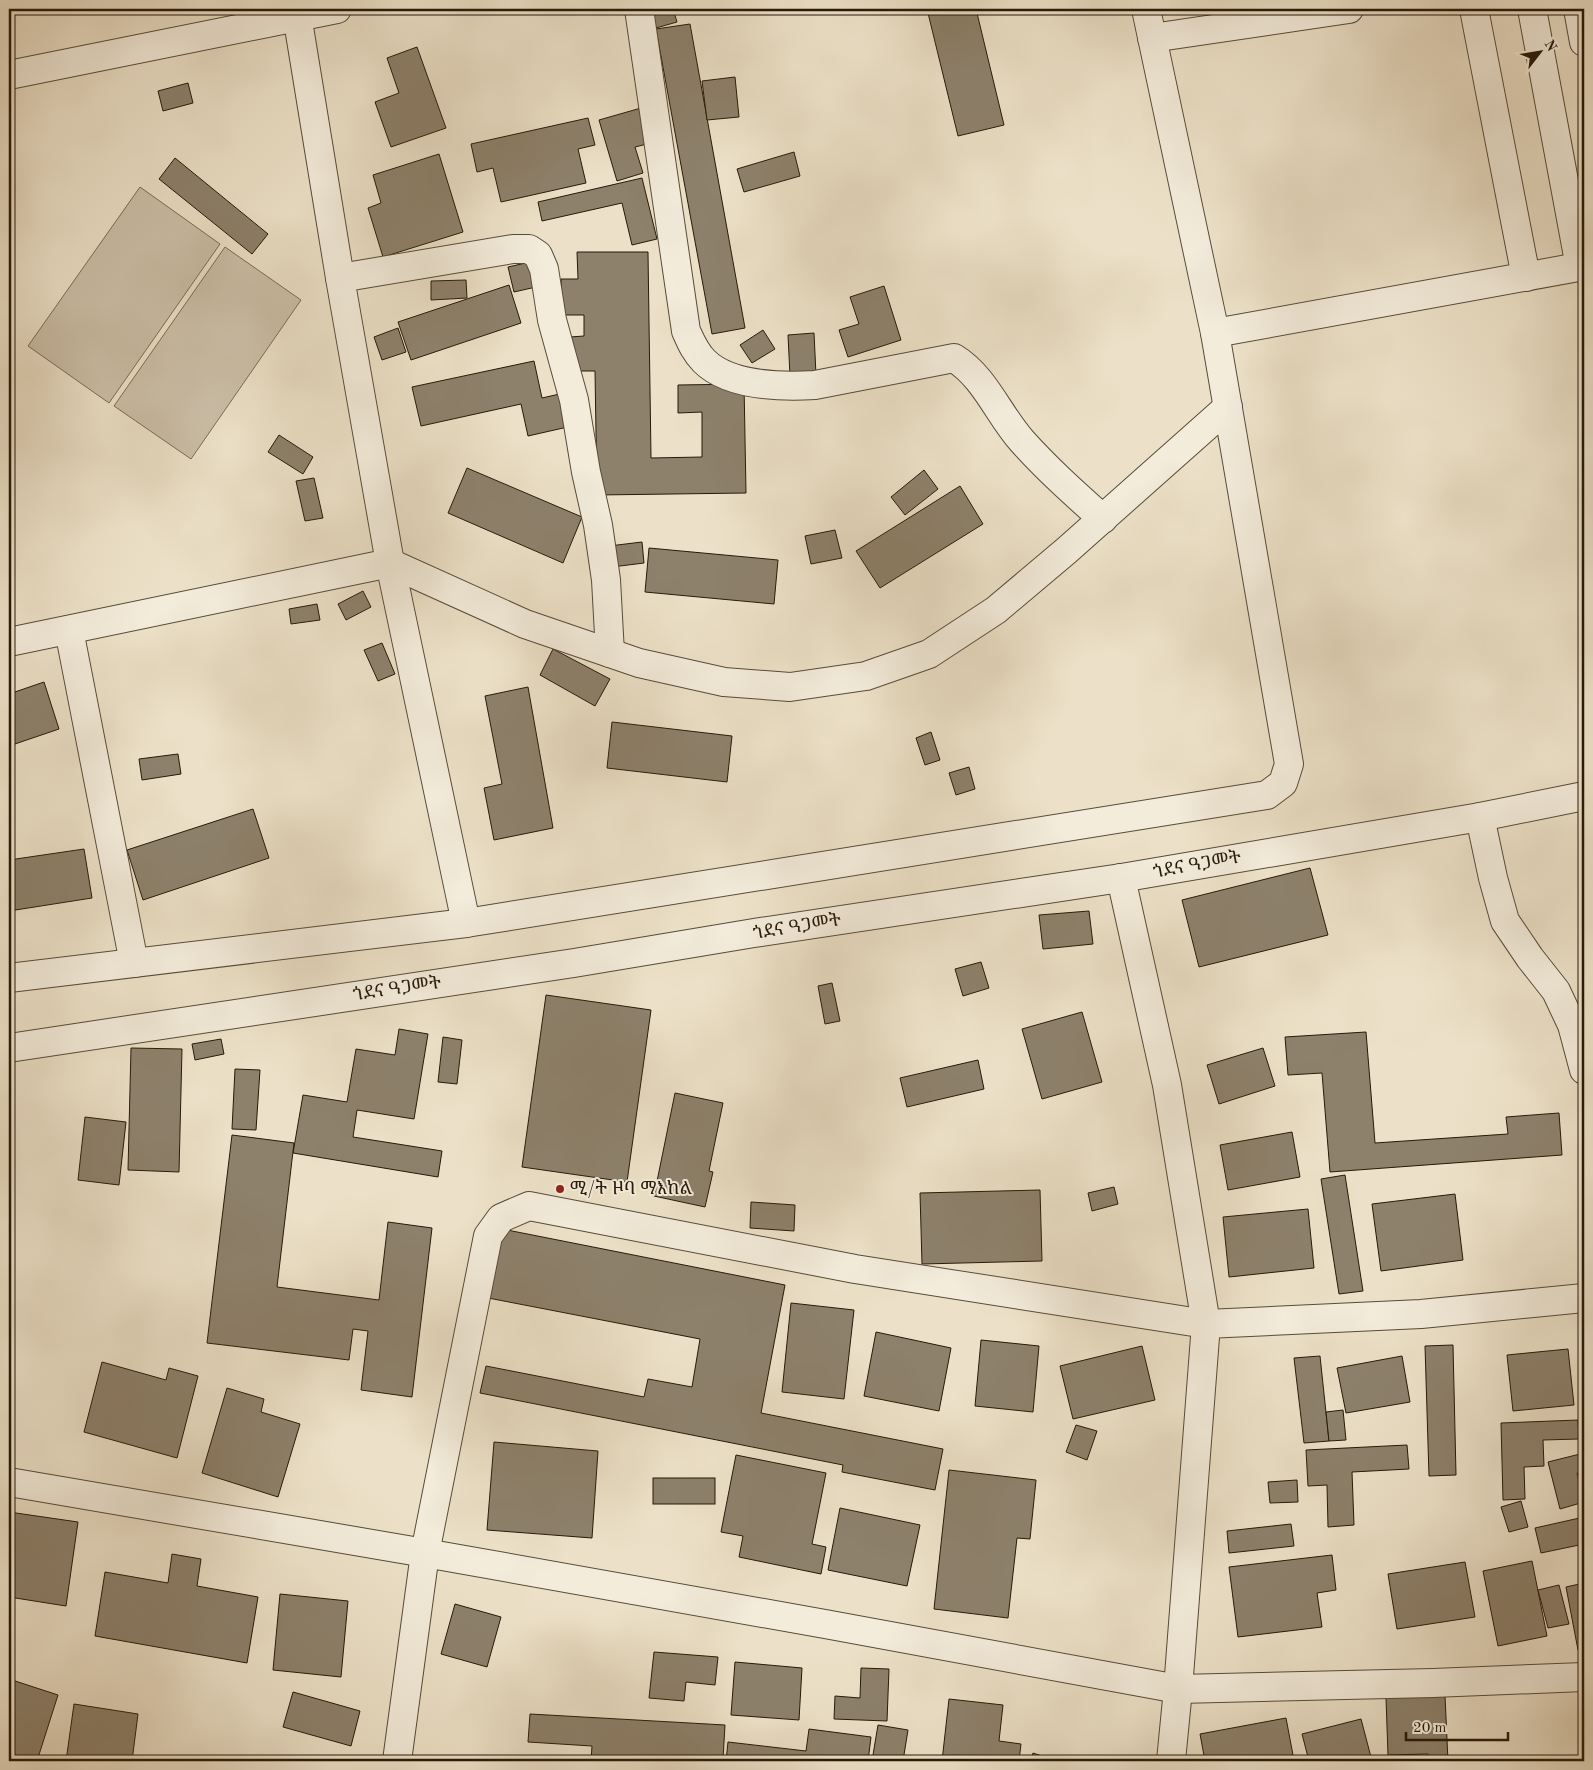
<svg xmlns="http://www.w3.org/2000/svg" width="1593" height="1770" font-family="'Old Standard TT','Noto Serif Ethiopic',serif">
  <rect width="100%" height="100%" fill="#ece1c8"/>
  <filter id="stains"><feTurbulence type="fractalNoise" baseFrequency=".004" numOctaves="4"/><feColorMatrix values="0 0 0 0 .2 0 0 0 0 .09 0 0 0 0 .02 0 0 0 .5 -.17"/></filter>
  <radialGradient id="worn" r=".72"><stop offset=".6" stop-color="#630" stop-opacity="0"/><stop offset="1" stop-color="#630" stop-opacity=".3"/></radialGradient>
  <g fill="#cbbfa8" stroke="#796c58">
    <polygon points="140,187 220,244 109,403 28,346"/>
    <polygon points="225,247 301,300 191,459 114,406"/>
  </g>
  <g fill="#8d816c" stroke="#271909">
    <polygon points="650,9 673,9 677,22 656,28"/>
    <polygon points="927,9 976,9 1004,125 958,136"/>
    <polygon points="690,24 745,328 712,334 656,29"/>
    <polygon points="417,47 446,128 391,147 375,102 399,93 387,58"/>
    <polygon points="735,77 739,117 707,120 702,81"/>
    <polygon points="188,83 193,103 163,111 158,91"/>
    <polygon points="641,108 651,143 635,147 643,173 617,181 599,120"/>
    <polygon points="588,118 595,145 578,149 586,183 501,202 493,168 477,172 471,144"/>
    <polygon points="794,152 800,176 744,192 737,169"/>
    <polygon points="439,154 463,232 383,257 368,208 381,203 373,175"/>
    <polygon points="175,158 268,234 252,254 159,179"/>
    <polygon points="642,178 657,239 632,245 622,203 542,221 538,202"/>
    <polygon points="577,252 648,252 651,458 702,457 702,412 678,413 678,385 744,384 746,493 597,495 595,371 570,371 570,337 584,336 584,315 562,315 561,279 578,279"/>
    <polygon points="530,262 536,287 514,292 508,267"/>
    <polygon points="466,280 467,298 431,300 431,281"/>
    <polygon points="509,285 521,323 411,360 398,322"/>
    <polygon points="884,286 901,340 848,357 839,330 859,324 850,297"/>
    <polygon points="398,328 406,352 382,360 374,337"/>
    <polygon points="763,330 775,349 752,363 740,345"/>
    <polygon points="814,333 816,375 790,376 788,335"/>
    <polygon points="534,361 542,398 564,393 572,426 528,436 521,404 421,426 412,387"/>
    <polygon points="279,435 313,457 303,474 268,452"/>
    <polygon points="467,468 582,517 563,563 448,513"/>
    <polygon points="924,470 938,489 905,515 891,497"/>
    <polygon points="314,478 323,518 305,521 296,481"/>
    <polygon points="960,486 983,524 880,588 856,551"/>
    <polygon points="835,530 842,558 811,564 805,536"/>
    <polygon points="642,542 644,563 612,567 609,546"/>
    <polygon points="649,548 778,560 774,604 645,592"/>
    <polygon points="363,591 371,607 346,620 338,604"/>
    <polygon points="317,604 320,620 291,624 289,609"/>
    <polygon points="382,643 395,674 378,681 364,650"/>
    <polygon points="553,649 610,679 595,706 540,675"/>
    <polygon points="44,682 59,729 9,746 9,694"/>
    <polygon points="528,687 553,828 494,840 484,788 502,784 485,696"/>
    <polygon points="612,722 732,736 727,782 607,768"/>
    <polygon points="931,732 940,760 925,765 916,738"/>
    <polygon points="178,754 181,774 142,780 139,759"/>
    <polygon points="969,767 975,789 956,795 949,773"/>
    <polygon points="253,809 269,858 143,900 127,850"/>
    <polygon points="84,849 92,898 9,911 9,860"/>
    <polygon points="1310,868 1328,935 1199,967 1182,900"/>
    <polygon points="1089,911 1093,944 1043,949 1039,915"/>
    <polygon points="981,962 989,988 963,996 955,969"/>
    <polygon points="832,983 840,1021 825,1024 818,986"/>
    <polygon points="546,995 651,1010 627,1182 522,1167"/>
    <polygon points="1082,1012 1102,1082 1042,1099 1022,1029"/>
    <polygon points="399,1029 428,1034 414,1119 357,1110 353,1137 442,1151 438,1177 293,1153 303,1095 347,1102 356,1049 395,1055"/>
    <polygon points="1366,1032 1375,1143 1508,1134 1506,1117 1559,1113 1562,1155 1330,1172 1322,1073 1288,1075 1285,1037"/>
    <polygon points="443,1037 462,1040 457,1084 438,1082"/>
    <polygon points="221,1039 224,1054 195,1060 192,1044"/>
    <polygon points="131,1048 182,1049 179,1172 128,1170"/>
    <polygon points="1263,1048 1275,1086 1219,1104 1207,1065"/>
    <polygon points="978,1060 984,1089 907,1107 900,1078"/>
    <polygon points="235,1069 260,1070 256,1130 232,1129"/>
    <polygon points="675,1093 723,1103 709,1171 713,1172 705,1207 654,1196"/>
    <polygon points="85,1117 126,1122 119,1185 78,1180"/>
    <polygon points="1292,1132 1300,1177 1228,1190 1220,1145"/>
    <polygon points="232,1135 294,1143 277,1287 379,1300 388,1222 432,1228 412,1397 361,1390 368,1331 353,1329 349,1360 207,1343"/>
    <polygon points="1345,1175 1363,1291 1339,1294 1321,1179"/>
    <polygon points="1114,1187 1118,1204 1092,1211 1088,1193"/>
    <polygon points="1040,1190 1042,1261 922,1264 920,1193"/>
    <polygon points="1455,1194 1463,1260 1381,1271 1372,1204"/>
    <polygon points="751,1202 795,1205 794,1231 750,1228"/>
    <polygon points="1308,1209 1314,1268 1229,1277 1223,1217"/>
    <polygon points="497,1228 785,1285 761,1413 943,1449 935,1490 842,1472 843,1465 480,1393 486,1366 644,1397 648,1379 692,1387 700,1339 483,1297"/>
    <polygon points="791,1303 854,1310 844,1399 782,1392"/>
    <polygon points="876,1332 951,1348 939,1411 864,1396"/>
    <polygon points="981,1340 1039,1346 1033,1412 975,1406"/>
    <polygon points="1453,1345 1456,1475 1429,1476 1425,1346"/>
    <polygon points="1142,1346 1155,1400 1073,1419 1060,1366"/>
    <polygon points="1568,1349 1574,1405 1513,1411 1507,1355"/>
    <polygon points="1320,1356 1329,1441 1304,1443 1294,1358"/>
    <polygon points="1402,1356 1410,1402 1346,1413 1337,1368"/>
    <polygon points="102,1362 166,1380 169,1368 198,1376 177,1458 84,1432"/>
    <polygon points="227,1388 264,1399 261,1412 300,1424 278,1497 202,1473"/>
    <polygon points="1343,1410 1346,1440 1329,1441 1326,1412"/>
    <polygon points="1578,1420 1579,1439 1543,1440 1544,1466 1524,1467 1525,1499 1503,1500 1501,1423"/>
    <polygon points="1076,1425 1097,1431 1087,1460 1066,1452"/>
    <polygon points="494,1442 598,1451 592,1538 487,1530"/>
    <polygon points="1407,1445 1409,1469 1352,1472 1354,1525 1328,1527 1327,1485 1308,1486 1306,1450"/>
    <polygon points="1584,1453 1584,1471 1577,1473 1584,1502 1560,1509 1548,1462"/>
    <polygon points="736,1455 826,1473 812,1544 826,1547 821,1574 739,1557 743,1536 721,1532"/>
    <polygon points="949,1470 1036,1480 1030,1539 1017,1538 1008,1618 934,1609"/>
    <rect x="653" y="1478" width="62" height="26"/>
    <polygon points="1297,1480 1298,1502 1270,1503 1268,1482"/>
    <polygon points="1521,1501 1528,1527 1509,1532 1501,1507"/>
    <polygon points="840,1508 920,1525 907,1586 828,1570"/>
    <polygon points="9,1512 78,1522 66,1606 9,1597"/>
    <polygon points="1584,1517 1584,1544 1541,1553 1535,1528"/>
    <polygon points="1291,1524 1294,1546 1229,1553 1227,1531"/>
    <polygon points="172,1554 201,1559 197,1586 258,1597 247,1663 95,1636 105,1572 168,1583"/>
    <polygon points="1332,1555 1336,1590 1317,1593 1322,1627 1238,1637 1229,1567"/>
    <polygon points="1532,1561 1547,1636 1498,1646 1483,1571"/>
    <polygon points="1465,1562 1475,1617 1397,1629 1388,1574"/>
    <polygon points="1584,1583 1584,1649 1578,1650 1566,1587"/>
    <polygon points="1559,1585 1569,1624 1548,1628 1538,1590"/>
    <polygon points="280,1594 348,1601 341,1677 273,1670"/>
    <polygon points="455,1604 501,1617 487,1667 441,1654"/>
    <polygon points="654,1652 718,1657 715,1685 686,1682 684,1701 649,1698"/>
    <polygon points="735,1662 802,1668 799,1720 731,1715"/>
    <polygon points="861,1668 889,1669 887,1721 834,1719 835,1696 860,1698"/>
    <polygon points="9,1679 58,1695 37,1761 9,1761"/>
    <polygon points="293,1692 360,1711 351,1746 283,1727"/>
    <polygon points="1445,1696 1448,1761 1429,1761 1428,1754 1388,1755 1386,1698"/>
    <polygon points="949,1699 1003,1705 999,1741 1021,1744 1019,1761 942,1761"/>
    <polygon points="74,1704 138,1714 132,1761 66,1761"/>
    <polygon points="530,1714 725,1725 723,1759 722,1761 591,1761 592,1746 528,1742"/>
    <polygon points="1286,1718 1293,1755 1272,1759 1273,1761 1205,1761 1200,1734"/>
    <polygon points="1361,1719 1372,1761 1309,1761 1302,1734"/>
    <polygon points="878,1725 908,1730 903,1761 872,1761"/>
    <polygon points="809,1729 871,1737 868,1761 726,1761 728,1742 806,1751"/>
    <polygon points="1033,1753 1051,1759 1050,1761 1030,1761"/>
  </g>
  <g fill="none" stroke-linecap="round" stroke-linejoin="round">
    <g stroke="#584b39" stroke-width="30">
      <g id="minor">
        <path d="M639,9l47,322c5,11 9,21 18,30 25,25 77,26 111,24l139,-27c31,19 44,56 68,83 25,28 53,53 81,78"/>
        <polyline points="1474,9 1526,277"/>
        <polyline points="1532,9 1580,267"/>
        <polyline points="1578,9 1584,42"/>
        <polyline points="1152,38 1349,9"/>
        <polyline points="9,75 337,9"/>
        <polyline points="340,278 513,249 529,249 538,255 544,269 552,320 574,400 586,472 598,525 606,580 610,653"/>
        <polyline points="1215,333 1584,266"/>
        <polyline points="69,630 134,963"/>
        <polyline points="9,642 390,563 525,624 639,663 724,682 790,687 866,676 929,654 996,610 1066,551 1228,407"/>
        <polyline points="1480,817 1493,878 1505,921 1530,958 1556,991 1572,1025 1584,1070"/>
        <polyline points="1121,878 1167,1085 1206,1324 1178,1689 1171,1761"/>
        <polyline points="466,923 1267,795 1283,783 1289,764 1215,333 1146,9"/>
        <polyline points="9,978 466,923 390,563 340,278 296,9"/>
        <polyline points="9,1048 574,963 754,933 1121,878 1480,817 1584,796"/>
        <polyline points="9,1482 425,1553 825,1624 1178,1689 1433,1683 1584,1677"/>
        <polyline points="397,1761 425,1553 488,1236 501,1218 529,1206 855,1269 1206,1324 1421,1314 1584,1298"/>
      </g>
    </g>
    <use href="#minor" stroke="#f3ecdb" stroke-width="28"/>
  </g>
  <circle fill="#8f2418" stroke="#f3ecdb" stroke-width="2" cx="560" cy="1189" r="5"/>
  <g text-anchor="middle" dominant-baseline="central" stroke-width="4" stroke-linejoin="round" paint-order="stroke">
    <g font-size="18" fill="#271909" stroke="#f3ecdb">
      <text transform="translate(1197 865) rotate(-10)">ጎደና ዓጋመት</text>
      <text transform="translate(797 927) rotate(-9)">ጎደና ዓጋመት</text>
      <text transform="translate(397 989) rotate(-8)">ጎደና ዓጋመት</text>
    </g>
    <g font-size="18" fill="#271909" stroke="#f3ecdb" text-anchor="start">
      <text x="570" y="1189">ሚ/ት ዞባ ማእከል</text>
    </g>
  </g>
  <rect width="1593" height="1770" fill="none" stroke="#ece1c8" stroke-width="30"/>
  <rect x="10" y="10" width="1573" height="1750" fill="none" stroke="#271909" stroke-width="2.5"/>
  <rect x="15" y="15" width="1563" height="1740" fill="none" stroke="#271909"/>
  <g transform="translate(1540 52) rotate(59)" stroke="#f3ecdb" stroke-width="4" paint-order="stroke">
  <path d="M0-4L9 19L0 12L-9 19Z" fill="#271909"/>
  <text y="-8" font-size="14" font-weight="bold" text-anchor="middle" fill="#271909">N</text>
  </g>
  <path d="M1406 1732v8h102v-8" fill="none" stroke="#271909" stroke-width="2.5"/>
  <text x="1413" y="1732" font-size="15" fill="#271909" stroke="#f3ecdb" stroke-width="4" paint-order="stroke">20 m</text>
  <rect width="100%" height="100%" filter="url(#stains)"/>
  <rect width="100%" height="100%" fill="url(#worn)"/>
</svg>
